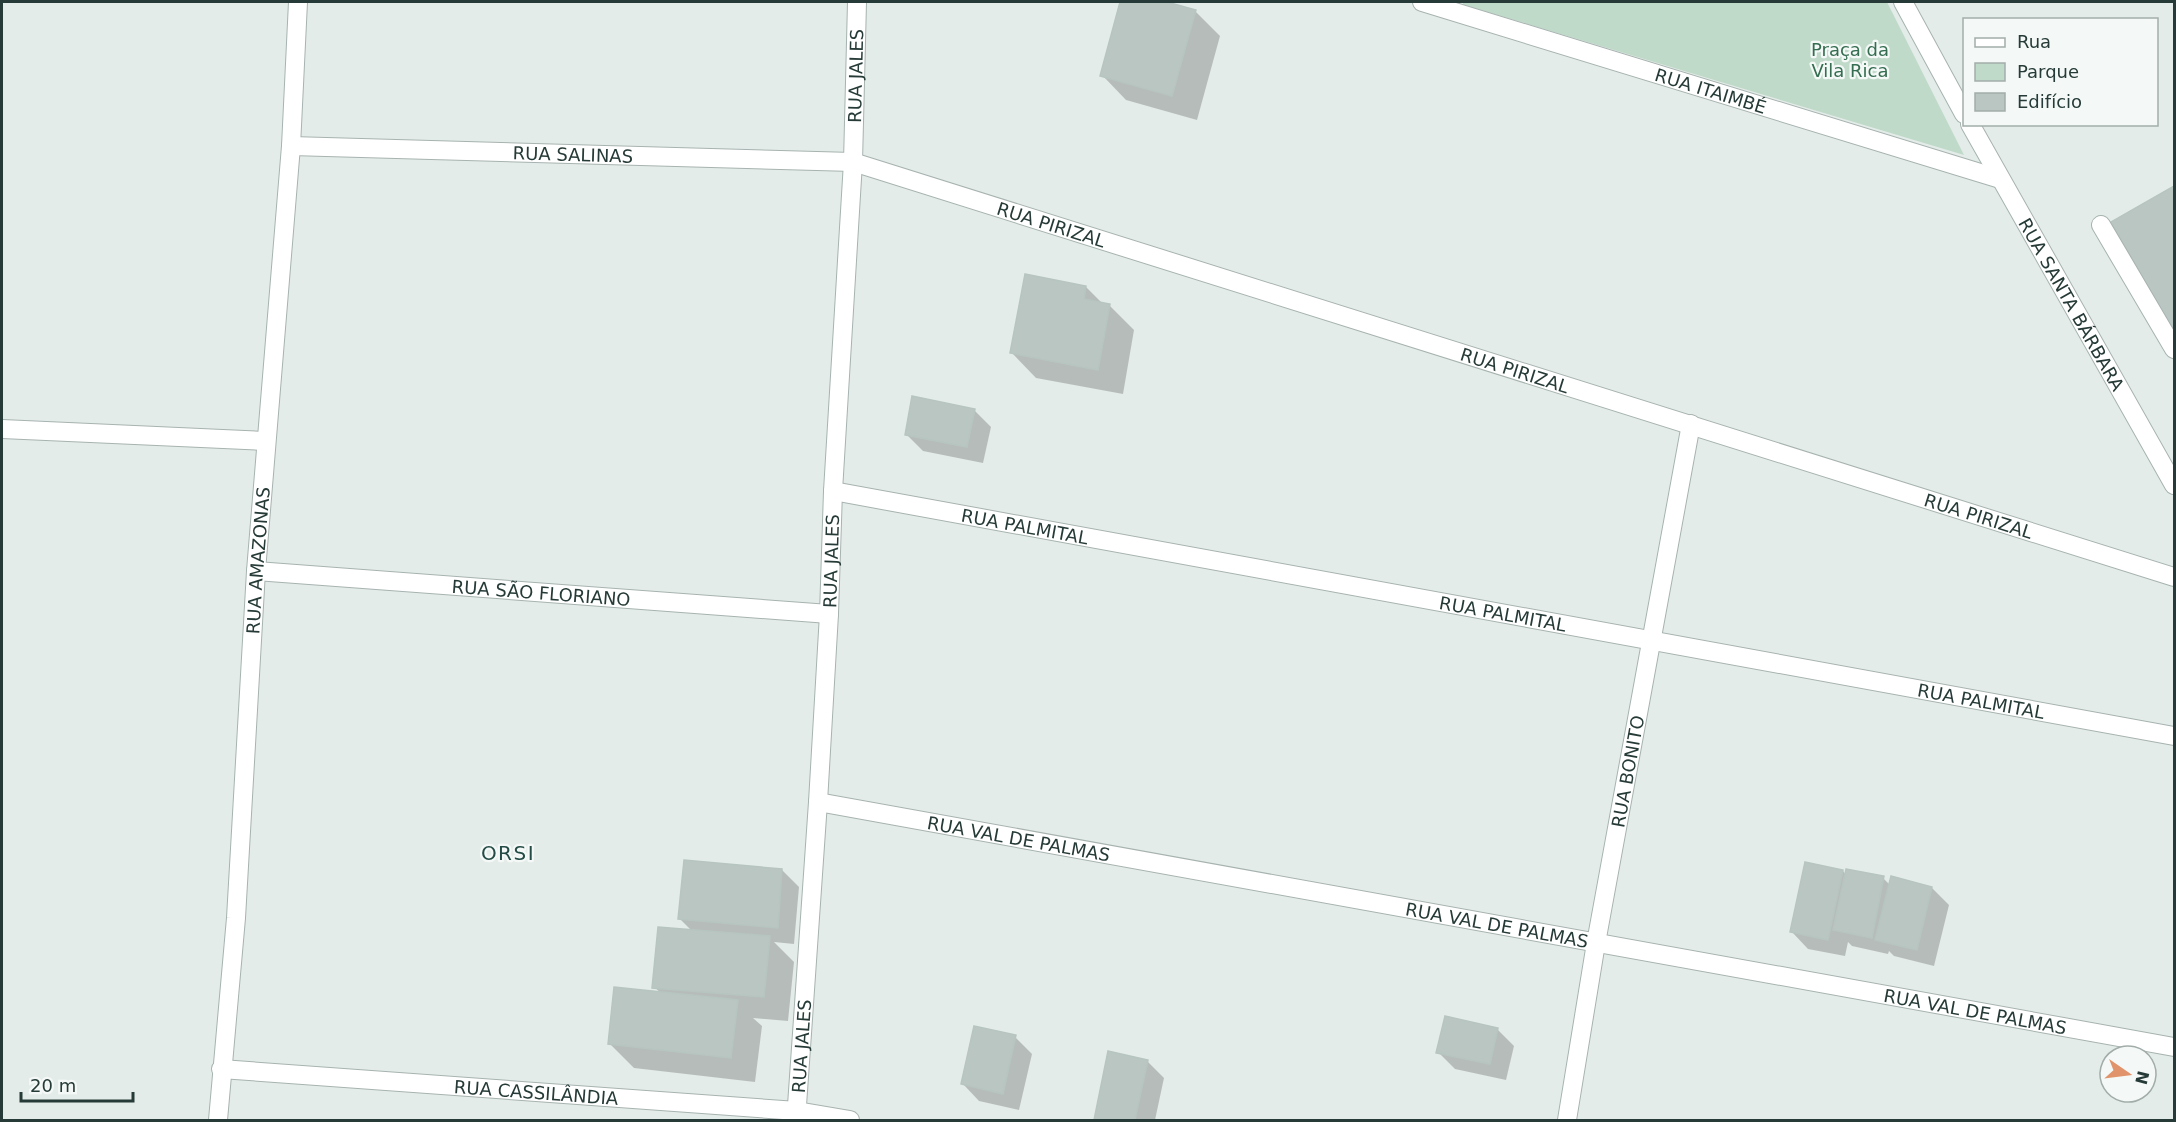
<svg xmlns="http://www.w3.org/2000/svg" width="2176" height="1122" font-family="'DejaVu Sans',sans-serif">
  <rect width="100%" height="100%" fill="#e4ece9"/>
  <polygon fill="#c0dac9" points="1462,2 1887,2 1964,155 1464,5"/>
  <g fill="#0003">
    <polygon points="1122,2 1162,2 1195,11 1220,36 1197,120 1126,100 1102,75"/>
    <polygon points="2174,188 2174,331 2114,223"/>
    <polygon points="1086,287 1103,304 1109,305 1134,330 1123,394 1036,378 1012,353"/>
    <polygon points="974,410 991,427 983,463 923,451 906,434"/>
    <polygon points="782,870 799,887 794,944 774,942 794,962 788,1021 753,1018 762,1026 755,1082 634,1068 609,1043 661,993 654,987 692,931 680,919"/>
    <polygon points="1843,871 1846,875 1883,878 1890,885 1932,888 1949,905 1934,966 1894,956 1889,951 1888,954 1852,946 1848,942 1845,956 1808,949 1792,932"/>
    <polygon points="1497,1029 1514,1046 1506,1080 1455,1069 1438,1052"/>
    <polygon points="1015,1037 1032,1054 1019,1110 979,1101 963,1084"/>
    <polygon points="1109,1053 1147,1061 1164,1078 1155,1120 1095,1120"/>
  </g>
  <g fill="#bac6c2" stroke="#b7c5c0" stroke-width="1.5">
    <polygon points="1120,2 1167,2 1196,10 1172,96 1100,76"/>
    <polygon points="2174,186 2174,334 2111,222"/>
    <polygon points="1025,274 1086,286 1084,299 1110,304 1098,370 1010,353"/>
    <polygon points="912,396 975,409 967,447 905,435"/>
    <polygon points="684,860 782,869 778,928 678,919"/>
    <polygon points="1805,862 1843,870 1828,940 1790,932"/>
    <polygon points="1846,869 1884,876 1872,938 1833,930"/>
    <polygon points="1891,876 1932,887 1917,950 1875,940"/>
    <polygon points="658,927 770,936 764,997 652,988"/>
    <polygon points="614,987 738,1000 731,1058 608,1044"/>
    <polygon points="1445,1016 1498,1028 1490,1064 1436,1053"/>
    <polygon points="974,1026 1016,1035 1003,1094 961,1084"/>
    <polygon points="1108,1051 1148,1060 1135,1120 1094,1120"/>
  </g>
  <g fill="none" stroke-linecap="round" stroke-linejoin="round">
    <g stroke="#a7b3b0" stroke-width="20">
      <g id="minor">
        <path id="s1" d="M1422,2l578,177"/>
        <polyline points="1903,2 1964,114"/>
        <path id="s2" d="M1970,124l204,361"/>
        <path id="s3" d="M291,146l562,16 1321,415"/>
        <polyline points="2101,225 2174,349"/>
        <polyline points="2,429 265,441"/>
        <path id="s4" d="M833,491l1341,245"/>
        <path id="s5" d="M256,571l573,43"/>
        <path id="s6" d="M818,802l1356,245"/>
        <path id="s7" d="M221,1069l576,42 53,9"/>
        <path id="s8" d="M218,1120l18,-202 20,-347 35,-425 7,-144"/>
        <path id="s9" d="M796,1120l22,-318 11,-188 4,-123 20,-329 4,-160"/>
        <path id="s10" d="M1567,1120l29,-177 95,-519"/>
      </g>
    </g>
    <use href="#minor" stroke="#fff" stroke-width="18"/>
  </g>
  <g text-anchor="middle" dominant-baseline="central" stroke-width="4.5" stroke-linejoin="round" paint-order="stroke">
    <g font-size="18" fill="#346d50" stroke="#f4f9f7">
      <text x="1850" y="49">Praça da<tspan x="1850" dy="21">Vila Rica</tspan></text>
    </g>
    <g font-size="18" fill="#263b37" stroke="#f4f9f7">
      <text stroke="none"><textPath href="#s9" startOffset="1046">RUA JALES</textPath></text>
      <text stroke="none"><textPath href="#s1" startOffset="302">RUA ITAIMBÉ</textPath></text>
      <text stroke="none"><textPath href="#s3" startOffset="282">RUA SALINAS</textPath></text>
      <text stroke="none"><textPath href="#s3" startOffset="770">RUA PIRIZAL</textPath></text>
      <text stroke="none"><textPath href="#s2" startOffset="207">RUA SANTA BÁRBARA</textPath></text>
      <text stroke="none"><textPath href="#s3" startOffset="1256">RUA PIRIZAL</textPath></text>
      <text stroke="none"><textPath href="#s3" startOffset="1742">RUA PIRIZAL</textPath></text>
      <text stroke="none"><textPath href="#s4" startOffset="195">RUA PALMITAL</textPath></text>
      <text stroke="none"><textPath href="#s8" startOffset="561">RUA AMAZONAS</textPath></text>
      <text stroke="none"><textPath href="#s9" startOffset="560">RUA JALES</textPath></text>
      <text stroke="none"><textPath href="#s5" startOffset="286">RUA SÃO FLORIANO</textPath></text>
      <text stroke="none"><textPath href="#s4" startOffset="681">RUA PALMITAL</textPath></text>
      <text stroke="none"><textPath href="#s4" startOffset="1167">RUA PALMITAL</textPath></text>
      <text stroke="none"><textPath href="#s10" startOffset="354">RUA BONITO</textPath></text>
      <text stroke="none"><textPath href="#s6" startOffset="204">RUA VAL DE PALMAS</textPath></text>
      <text stroke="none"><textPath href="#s6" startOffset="690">RUA VAL DE PALMAS</textPath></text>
      <text stroke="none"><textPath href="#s6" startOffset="1176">RUA VAL DE PALMAS</textPath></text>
      <text stroke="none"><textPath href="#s9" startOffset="74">RUA JALES</textPath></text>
      <text stroke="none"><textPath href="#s7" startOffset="316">RUA CASSILÂNDIA</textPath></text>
    </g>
    <g font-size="20" letter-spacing="1.5" fill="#244b45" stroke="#f4f9f7">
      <text x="508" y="853">ORSI</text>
    </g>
  </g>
  <rect width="2176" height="1122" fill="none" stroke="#263b37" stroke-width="6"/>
  <rect x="1963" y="18" width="195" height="108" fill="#f4f9f7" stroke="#a2adaa" stroke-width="1.5"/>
  <rect x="1975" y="38" width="30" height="9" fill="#ffffff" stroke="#a2adaa" stroke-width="1.5"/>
  <text x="2017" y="48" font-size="18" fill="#263b37">Rua</text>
  <rect x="1975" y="63" width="30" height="18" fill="#c0dac9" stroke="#a2adaa" stroke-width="1.5"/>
  <text x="2017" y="78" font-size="18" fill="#263b37">Parque</text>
  <rect x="1975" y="93" width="30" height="18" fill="#bac6c2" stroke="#a2adaa" stroke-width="1.5"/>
  <text x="2017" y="108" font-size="18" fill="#263b37">Edifício</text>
  <g transform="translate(2128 1074) rotate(104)"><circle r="28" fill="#f4f9f7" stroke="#a2adaa" stroke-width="1.5"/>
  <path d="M0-4.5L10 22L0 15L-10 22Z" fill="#e1946c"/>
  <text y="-9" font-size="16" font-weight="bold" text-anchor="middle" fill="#263b37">N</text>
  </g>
  <path d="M21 1092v9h112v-9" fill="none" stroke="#263b37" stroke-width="3"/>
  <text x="30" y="1092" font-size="18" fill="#263b37" stroke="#f4f9f7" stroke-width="4.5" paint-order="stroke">20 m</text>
</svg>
